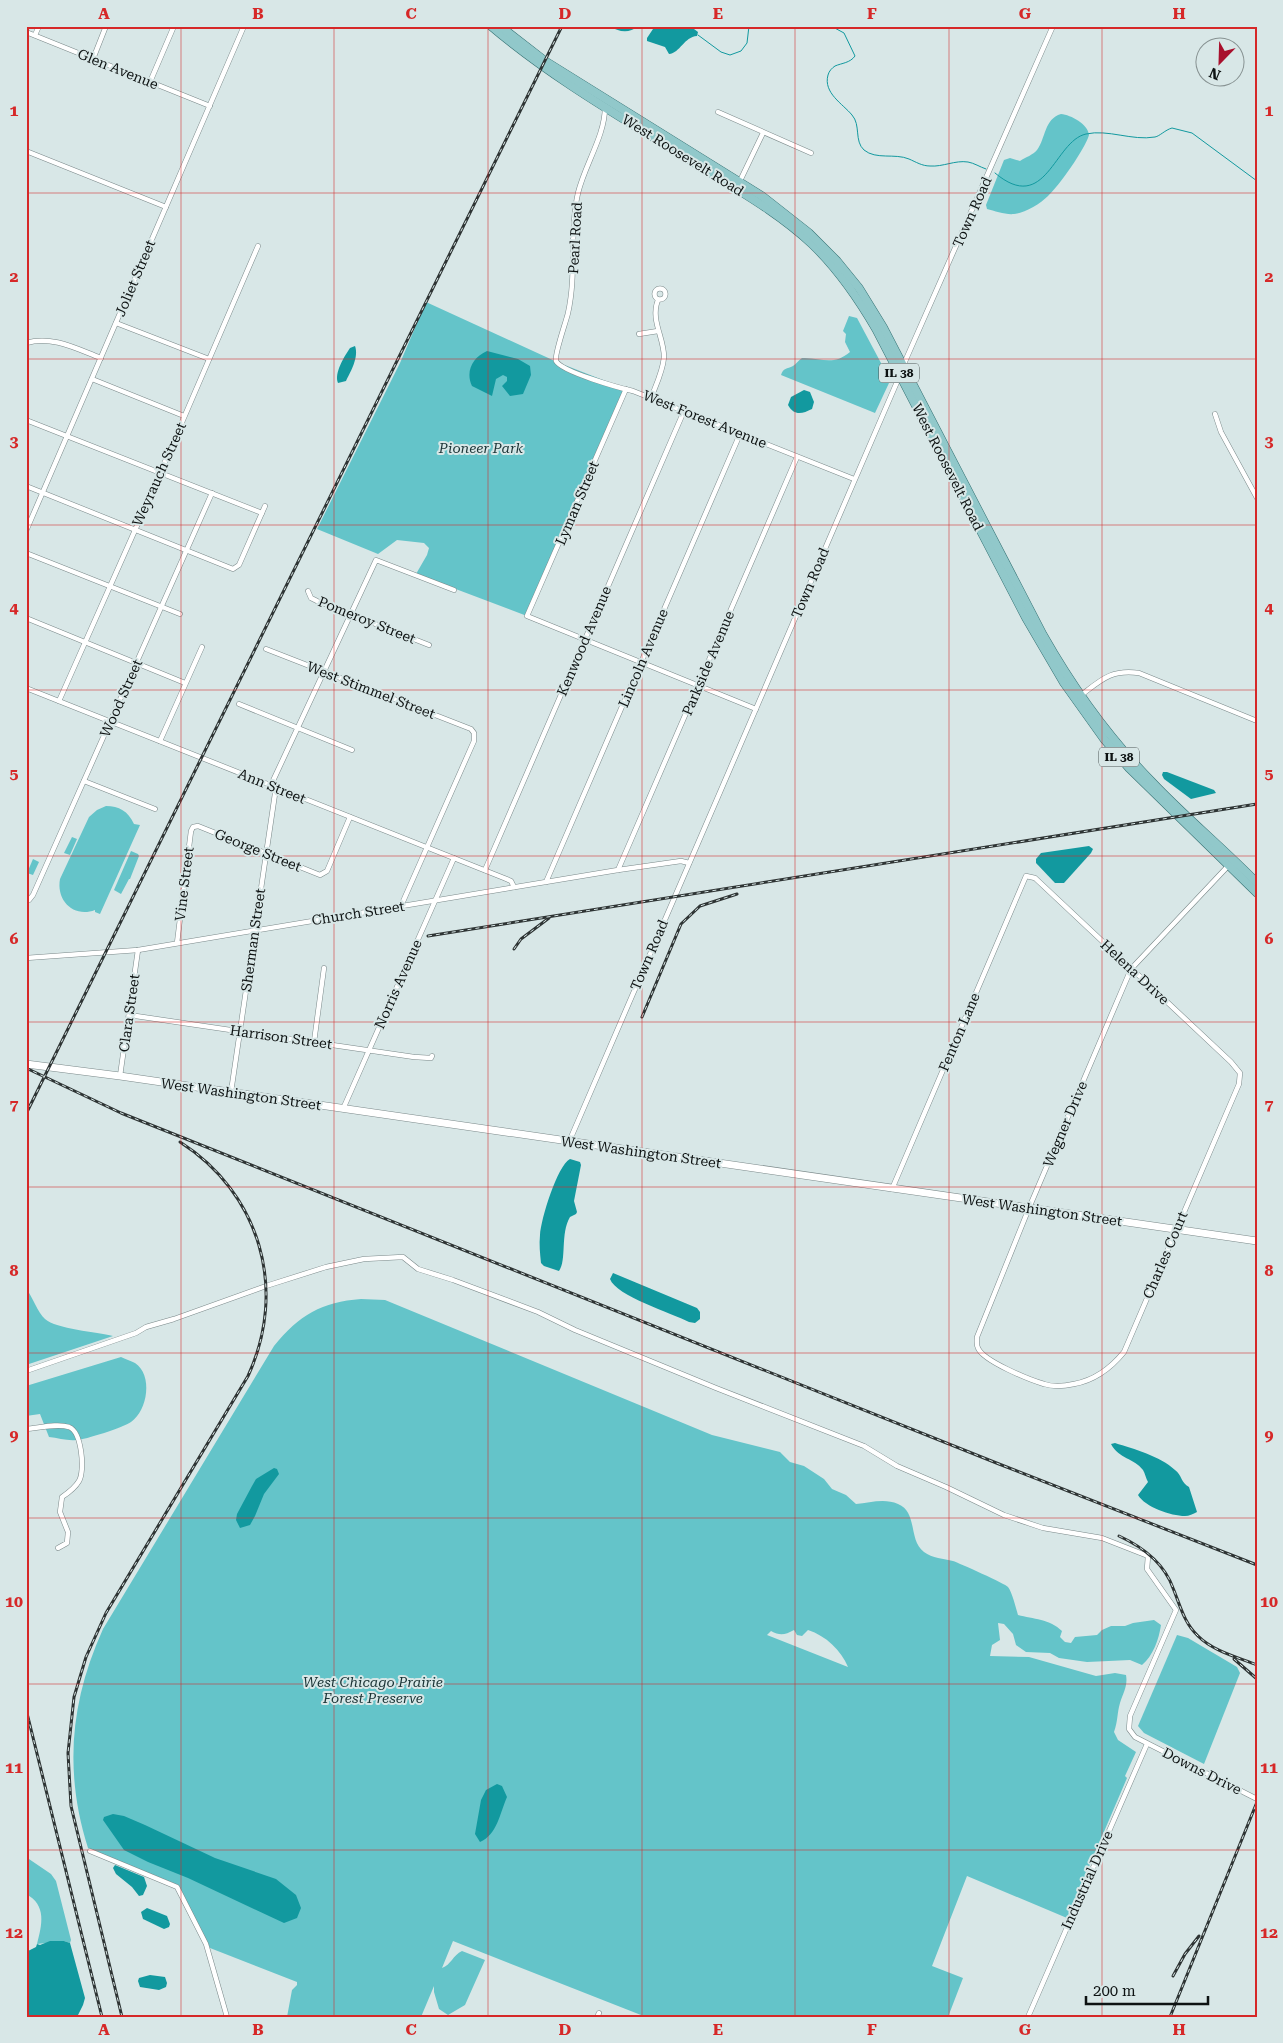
<svg xmlns="http://www.w3.org/2000/svg" width="1283" height="2043" font-family="'Roboto Serif',serif">
  <rect width="100%" height="100%" fill="#d8e7e7"/>
  <g fill="#64c4c9" fill-rule="evenodd">
    <path d="M1061,114c10,1 27,10 28,21 -4,14 -30,51 -41,61 -8,8 -23,17 -34,18 -8,1 -19,-3 -27,-5l-1,-4 18,-45 6,-2 10,3c6,-4 13,-6 17,-11 9,-12 7,-31 24,-36z"/>
    <polygon points="426,302 557,362 626,389 527,616 416,574 427,555 429,548 424,543 397,540 378,554 317,529 400,363"/>
    <path d="M849,316l8,2 32,60v5l-14,30 -94,-38c2,-7 6,-6 12,-9 3,-2 6,-6 9,-8 19,-1 30,9 48,-6l-5,-10 1,-8 -3,-3z"/>
    <path d="M106,806c13,0 22,5 28,18l6,1 -40,89 -5,-2v-2c-21,8 -39,-9 -35,-31l29,-62 8,-7z"/>
    <polygon points="72,837 77,839 70,855 64,853"/>
    <polygon points="131,851 138,854 139,856 130,879 129,879 121,894 114,890"/>
    <polygon points="33,859 39,862 33,875 27,873"/>
    <path d="M26,1288c6,8 12,25 19,31 11,10 52,13 68,17l-87,29z"/>
    <path d="M361,1299l24,1 327,135 68,17 10,10 14,4 20,13 8,10 14,6 10,9c14,-1 28,-6 42,0 20,8 10,36 26,48 8,6 20,7 29,9 6,2 53,23 55,26 4,5 8,21 10,28 15,4 32,4 44,16l-2,6 5,5 6,1 4,-6 22,-2 5,-5 9,-4h14l8,-3 21,-3 7,5c-2,14 -8,31 -19,40l-12,-5 -43,2 -28,-4 -9,-5 -24,-1 -10,-7 -3,-11 -9,-10 -6,-1 2,17 -8,5 -2,11 39,1 67,19 19,-3 11,2c2,11 -3,18 -6,28 -3,10 -2,18 -6,29l4,8 18,12 -11,24 2,2 -60,140 -100,-42 -35,90 31,12 -15,39h-302l-193,-76 -11,27c9,-3 11,-13 20,-17l23,9 -20,45 -17,10 -9,-6 -5,-17v-6l-13,31h-134l5,-27 5,-5v-3l-87,-34 -32,-63 -90,-37c-24,-76 -18,-146 15,-219l171,-283c25,-31 48,-44 87,-47zM794,1630l3,5 5,1 6,-6c18,6 33,20 40,37l-81,-32 4,-4c9,5 14,4 23,-1z"/>
    <path d="M121,1357c4,2 10,4 14,6 18,12 13,47 -4,59 -7,5 -46,18 -55,18 -8,1 -18,-2 -27,-3l-9,-23 -14,2v-30z"/>
    <polygon points="1177,1635 1188,1638 1237,1667 1240,1673 1204,1764 1144,1733 1138,1726"/>
    <path d="M26,1857l25,17 5,7 15,59 -1,3 -6,-2 -27,3c5,-19 10,-39 -11,-50z"/>
  </g>
  <g fill="#12999f">
    <path d="M609,26h29c-9,8 -19,6 -29,0z"/>
    <path d="M655,26h35l8,6 -1,4c-13,1 -17,17 -28,18l-4,-7 -18,-6v-3z"/>
    <path d="M355,346c4,11 -4,25 -9,35l-8,2c-4,-10 6,-26 12,-35z"/>
    <path d="M487,351l31,8 12,7 1,9 -8,19 -13,2 -8,-10 5,-5v-4l-4,-2 -7,4 -4,17 -20,-10c-7,-15 1,-29 15,-35z"/>
    <path d="M804,390l6,2 4,10 -2,7c-10,5 -18,7 -24,-4l3,-8z"/>
    <polygon points="1163,772 1167,772 1214,790 1216,793 1191,799 1164,779 1162,775"/>
    <polygon points="1089,846 1093,849 1091,853 1064,883 1055,883 1036,863 1036,859 1041,853"/>
    <path d="M570,1159l10,3 1,3 -7,36 3,11 -1,2 -6,3c-10,17 -3,43 -11,54l-15,-5 -3,-3c-1,-9 -2,-19 -1,-28 1,-16 17,-69 30,-76z"/>
    <path d="M613,1273l84,35 3,4v7l-5,4 -6,-1c-17,-9 -73,-26 -79,-43z"/>
    <path d="M1115,1443c19,6 45,13 60,27 7,5 6,13 14,17l8,25c-4,2 -8,4 -12,4 -14,0 -40,-9 -47,-21l10,-13c-2,-3 -3,-9 -5,-12 -9,-12 -24,-11 -32,-26z"/>
    <polygon points="274,1468 277,1469 279,1474 264,1494 255,1516 250,1525 240,1528 236,1520 237,1514 252,1486 256,1479"/>
    <path d="M497,1784l5,2 5,11c-7,16 -10,38 -27,45l-5,-8 6,-34 5,-10z"/>
    <polygon points="113,1814 124,1816 145,1825 215,1858 276,1879 296,1895 301,1908 297,1918 284,1923 188,1878 148,1862 124,1850 103,1820 104,1817"/>
    <polygon points="115,1865 144,1877 147,1886 143,1895 139,1896 132,1887 116,1874 113,1868"/>
    <polygon points="147,1908 167,1916 170,1924 169,1927 164,1929 143,1919 141,1912"/>
    <polygon points="50,1941 64,1941 70,1943 85,1998 83,2005 77,2017 26,2017 26,1952 36,1947 37,1944 40,1945"/>
    <polygon points="150,1975 165,1977 167,1983 166,1987 159,1990 140,1987 138,1981 139,1978"/>
  </g>
  <g fill="none" stroke-linecap="round" stroke-linejoin="round">
    <g stroke="#12999f" stroke-width="1">
      <path d="M831,26l13,7 11,23c-5,7 -13,7 -20,10 -3,2 -6,5 -7,9 -5,18 15,29 24,40 9,10 2,26 12,35 12,10 31,3 45,9 7,3 13,7 21,7 13,1 25,-6 38,-4 6,1 12,5 18,7"/>
      <polyline points="698,35 721,52 730,55 741,51 747,43 749,26"/>
      <path d="M995,173c51,43 59,-32 91,-39 22,-5 46,7 69,3 5,-1 10,-7 17,-9l20,5 65,48"/>
    </g>
    <g stroke="#7a8889" stroke-width="5.5">
      <g id="street">
        <polyline points="26,32 210,106"/>
        <polyline points="35,35 39,26"/>
        <polyline points="93,59 106,26"/>
        <polyline points="150,82 174,26"/>
        <path d="M605,107c0,29 -20,57 -27,86 -9,40 -1,80 -10,120 -2,9 -14,42 -12,48 6,11 64,27 77,30l221,88"/>
        <polyline points="718,112 811,153"/>
        <polyline points="26,151 166,207"/>
        <polyline points="739,183 763,133"/>
        <circle cx="660" cy="294" r="5.5"/>
        <polyline points="116,323 209,359"/>
        <polyline points="639,334 658,331"/>
        <path d="M26,343c26,-8 51,6 75,15"/>
        <polyline points="903,366 1053,26"/>
        <polyline points="92,379 184,416"/>
        <polyline points="626,389 527,616 756,709"/>
        <path d="M651,398c5,-13 12,-27 13,-41 0,-20 -14,-37 -6,-57"/>
        <polyline points="1215,414 1221,432 1257,498"/>
        <polyline points="26,420 262,513"/>
        <polyline points="26,486 233,569 239,565 265,506"/>
        <polyline points="26,531 244,26"/>
        <polyline points="26,553 180,614"/>
        <polyline points="308,591 311,598 317,601 429,645"/>
        <polyline points="26,618 185,683"/>
        <polyline points="266,649 471,729 474,733 474,741 401,906"/>
        <polyline points="26,688 504,878 511,881 514,887"/>
        <path d="M1080,696c21,-16 31,-27 59,-23l118,48"/>
        <polyline points="59,701 148,501 258,246"/>
        <polyline points="239,704 352,750"/>
        <polyline points="160,741 202,647"/>
        <polyline points="84,781 155,809"/>
        <polyline points="271,785 376,560 454,590"/>
        <polyline points="485,870 684,411"/>
        <polyline points="618,870 797,457"/>
        <polyline points="546,882 740,434"/>
        <polyline points="26,899 29,900 33,895 212,493"/>
        <polyline points="177,943 191,831 193,827 198,826 320,875 327,871 350,817"/>
        <polyline points="26,958 138,950 618,870 681,861 689,863"/>
        <polyline points="129,1015 414,1057 431,1058 432,1056"/>
        <polyline points="314,1042 324,968"/>
        <polyline points="120,1076 138,950"/>
        <polyline points="231,1092 276,787"/>
        <polyline points="343,1109 454,858"/>
        <polyline points="569,1142 900,375"/>
        <path d="M892,1189l134,-313 9,2 196,184 9,11 -1,11 -115,268c-13,16 -28,28 -50,32 -9,2 -21,3 -30,0 -14,-4 -61,-23 -66,-36 -2,-3 -1,-8 -1,-11l52,-129 102,-239 98,-104"/>
        <polyline points="26,1371 136,1333 146,1327 174,1319 266,1286 326,1267 364,1259 403,1257 418,1269 453,1280 538,1312 575,1330 716,1388 864,1446 897,1466 946,1487 1004,1515 1043,1528 1102,1538 1148,1556 1147,1569 1176,1610 1130,1716 1129,1729 1135,1737 1257,1799"/>
        <path d="M26,1429c13,-1 31,-6 43,-2 13,5 16,44 10,54 -4,7 -11,12 -17,16l-2,15 8,20 -1,11 -9,5"/>
        <polyline points="90,1851 177,1887 206,1944 227,2017"/>
        <polyline points="597,2017 599,2013"/>
        <polyline points="1028,2017 1147,1744"/>
      </g>
    </g>
    <g stroke="#7a8889" stroke-width="8">
      <polyline id="secondary" points="26,1064 120,1076 1257,1241"/>
    </g>
    <g stroke="#347173" stroke-width="9">
      <g id="primary">
        <path d="M491,26c66,56 142,98 215,144 37,23 74,44 106,74 26,25 46,54 64,85l150,289 38,65 40,56 25,29 128,125"/>
        <path d="M500,26l45,35 217,135 47,37 28,28 22,27 24,39 160,308c30,53 66,103 109,147 33,35 71,66 105,101"/>
      </g>
    </g>
    <use href="#street" stroke="#fff" stroke-width="4.5"/>
    <use href="#secondary" stroke="#fff" stroke-width="7"/>
    <use href="#primary" stroke="#91c8ca" stroke-width="8"/>
    <g stroke="#2e3434" stroke-width="3">
      <g id="rail">
        <polyline points="428,936 1257,804"/>
        <polyline points="514,949 521,939 549,918"/>
        <polyline points="642,1017 681,924 700,906 737,894"/>
        <polyline points="26,1068 121,1113 999,1464 1257,1565"/>
        <polyline points="26,1114 562,26"/>
        <path d="M1119,1536c24,11 45,27 54,52 7,17 11,35 25,48 15,15 39,21 59,29"/>
        <polyline points="1234,1659 1257,1679"/>
        <polyline points="26,1709 102,2017"/>
        <polyline points="1173,1976 1185,1954 1199,1936"/>
        <path d="M122,2017l-51,-211 -3,-53 6,-56 12,-40 20,-44 142,-237c40,-87 12,-183 -68,-234"/>
        <polyline points="1170,2017 1257,1802"/>
      </g>
    </g>
    <use href="#rail" stroke="#d8e7e7" stroke-width="1" stroke-dasharray="4" stroke-linecap="butt"/>
  </g>
  <path fill="none" stroke="#d62828" stroke-width="1" stroke-opacity="0.55" d="M181,26v1991M334,26v1991M488,26v1991M642,26v1991M795,26v1991M949,26v1991M1102,26v1991M26,193h1231M26,359h1231M26,525h1231M26,690h1231M26,856h1231M26,1022h1231M26,1187h1231M26,1353h1231M26,1518h1231M26,1684h1231M26,1850h1231"/>
  <g text-anchor="middle" dominant-baseline="central" stroke-width="4" stroke-linejoin="round" paint-order="stroke">
    <g fill="#d8e7e7" stroke="#4b5353" stroke-width="1">
      <rect x="879" y="363.5" width="40" height="19" rx="4"/>
      <rect x="1099" y="747.5" width="40" height="19" rx="4"/>
    </g>
    <g font-size="12" font-weight="bold" fill="#0e1313">
      <text x="899" y="373">IL 38</text>
      <text x="1119" y="757">IL 38</text>
    </g>
    <g font-size="14" fill="#0e1313" stroke="#d8e7e7">
      <text transform="translate(118 69) rotate(22)">Glen Avenue</text>
      <text transform="translate(683 155) rotate(32)">West Roosevelt Road</text>
      <text transform="translate(972 212) rotate(-66)">Town Road</text>
      <text transform="translate(575 238) rotate(-87)">Pearl Road</text>
      <text transform="translate(135 278) rotate(-67)">Joliet Street</text>
      <text transform="translate(705 419) rotate(22)">West Forest Avenue</text>
      <text transform="translate(948 467) rotate(63)">West Roosevelt Road</text>
      <text transform="translate(159 474) rotate(-66)">Weyrauch Street</text>
      <text transform="translate(577 503) rotate(-67)">Lyman Street</text>
      <text transform="translate(810 583) rotate(-67)">Town Road</text>
      <text transform="translate(367 620) rotate(22)">Pomeroy Street</text>
      <text transform="translate(584 641) rotate(-67)">Kenwood Avenue</text>
      <text transform="translate(643 658) rotate(-67)">Lincoln Avenue</text>
      <text transform="translate(708 663) rotate(-67)">Parkside Avenue</text>
      <text transform="translate(371 690) rotate(21)">West Stimmel Street</text>
      <text transform="translate(121 698) rotate(-66)">Wood Street</text>
      <text transform="translate(272 786) rotate(22)">Ann Street</text>
      <text transform="translate(258 850) rotate(22)">George Street</text>
      <text transform="translate(184 884) rotate(-83)">Vine Street</text>
      <text transform="translate(358 913) rotate(-9)">Church Street</text>
      <text transform="translate(253 940) rotate(-82)">Sherman Street</text>
      <text transform="translate(649 955) rotate(-67)">Town Road</text>
      <text transform="translate(1135 972) rotate(43)">Helena Drive</text>
      <text transform="translate(398 984) rotate(-66)">Norris Avenue</text>
      <text transform="translate(129 1013) rotate(-82)">Clara Street</text>
      <text transform="translate(959 1032) rotate(-67)">Fenton Lane</text>
      <text transform="translate(281 1037) rotate(8)">Harrison Street</text>
      <text transform="translate(241 1094) rotate(8)">West Washington Street</text>
      <text transform="translate(1065 1124) rotate(-67)">Wegner Drive</text>
      <text transform="translate(641 1152) rotate(8)">West Washington Street</text>
      <text transform="translate(1042 1210) rotate(8)">West Washington Street</text>
      <text transform="translate(1165 1255) rotate(-67)">Charles Court</text>
      <text transform="translate(1202 1771) rotate(27)">Downs Drive</text>
      <text transform="translate(1087 1880) rotate(-66)">Industrial Drive</text>
    </g>
    <g font-size="14" font-style="italic" fill="#1a3335" stroke="#d8e7e7">
      <text x="481" y="448">Pioneer Park</text>
      <text x="373" y="1682">West Chicago Prairie<tspan x="373" dy="16">Forest Preserve</tspan></text>
    </g>
  </g>
  <rect width="1283" height="2043" fill="none" stroke="#d8e7e7" stroke-width="55"/>
  <g transform="translate(1220 62) rotate(203)"><circle r="24" fill="#d8e7e7" stroke="#879292"/>
  <path d="M0-4L9 19L0 12L-9 19Z" fill="#a8102d"/>
  <text y="-8" font-size="14" font-weight="bold" text-anchor="middle" fill="#0e1313">N</text>
  </g>
  <path d="M1086 1996v8h122v-8" fill="none" stroke="#0e1313" stroke-width="2.5"/>
  <text x="1093" y="1996" font-size="15" fill="#0e1313" stroke="#d8e7e7" stroke-width="4" paint-order="stroke">200 m</text>
  <rect x="28" y="28" width="1228" height="1988" fill="none" stroke="#d62828" stroke-width="2"/>
  <g font-size="16" text-anchor="middle" font-weight="bold" fill="#d62828">
    <text x="104" y="19">A</text>
    <text x="258" y="19">B</text>
    <text x="411" y="19">C</text>
    <text x="565" y="19">D</text>
    <text x="718" y="19">E</text>
    <text x="872" y="19">F</text>
    <text x="1025" y="19">G</text>
    <text x="1179" y="19">H</text>
    <text x="14" y="116">1</text>
    <text x="1269" y="116">1</text>
    <text x="14" y="282">2</text>
    <text x="1269" y="282">2</text>
    <text x="14" y="447">3</text>
    <text x="1269" y="447">3</text>
    <text x="14" y="613">4</text>
    <text x="1269" y="613">4</text>
    <text x="14" y="779">5</text>
    <text x="1269" y="779">5</text>
    <text x="14" y="944">6</text>
    <text x="1269" y="944">6</text>
    <text x="14" y="1110">7</text>
    <text x="1269" y="1110">7</text>
    <text x="14" y="1276">8</text>
    <text x="1269" y="1276">8</text>
    <text x="14" y="1441">9</text>
    <text x="1269" y="1441">9</text>
    <text x="14" y="1607">10</text>
    <text x="1269" y="1607">10</text>
    <text x="14" y="1773">11</text>
    <text x="1269" y="1773">11</text>
    <text x="14" y="1938">12</text>
    <text x="1269" y="1938">12</text>
    <text x="104" y="2035">A</text>
    <text x="258" y="2035">B</text>
    <text x="411" y="2035">C</text>
    <text x="565" y="2035">D</text>
    <text x="718" y="2035">E</text>
    <text x="872" y="2035">F</text>
    <text x="1025" y="2035">G</text>
    <text x="1179" y="2035">H</text>
  </g>
</svg>
